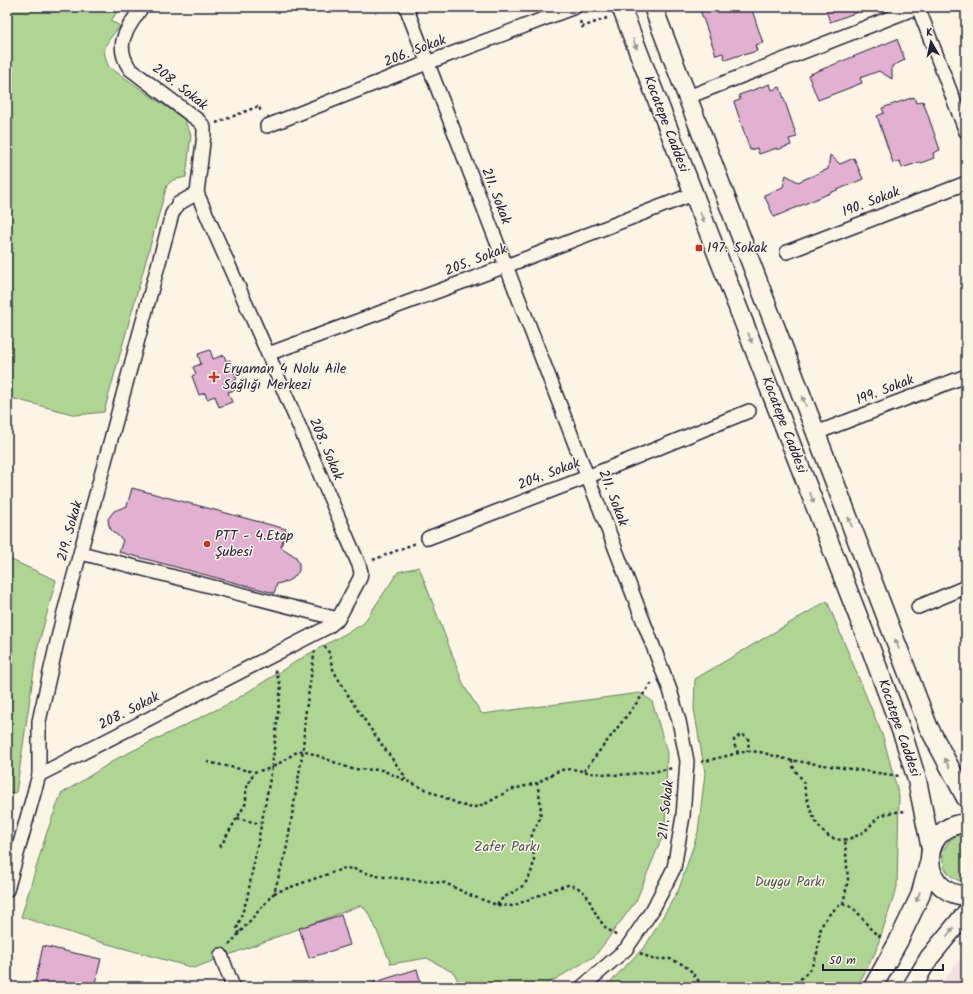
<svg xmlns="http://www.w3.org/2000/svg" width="973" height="994" font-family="Kalam,sans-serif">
  <rect width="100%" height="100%" fill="#fcf5e5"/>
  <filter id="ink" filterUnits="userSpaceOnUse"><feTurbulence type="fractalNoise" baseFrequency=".025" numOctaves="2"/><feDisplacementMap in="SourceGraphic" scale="8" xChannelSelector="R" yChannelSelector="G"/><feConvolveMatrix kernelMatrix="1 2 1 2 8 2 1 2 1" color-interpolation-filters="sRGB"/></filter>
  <g filter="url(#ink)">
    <polygon fill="#f4e1df" points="966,953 966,987 938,987 956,964"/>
    <g fill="#aed692" stroke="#687c66">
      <path d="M7,7h113l-9,14 9,5c-12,16 -21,20 -11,41l75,52 7,16 -5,42 -13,3 -6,5 -63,227 -28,3 -69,-18z"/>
      <polygon points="7,558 56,580 37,650 16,793 7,792"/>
      <polygon points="419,567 464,686 482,714 640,693 652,701 667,752 665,830 636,901 595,956 542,987 461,987 454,973 427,958 391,964 371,917 362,905 194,968 90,939 21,917 47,832 61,794 118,758 230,703 305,656 363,624 398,572"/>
      <polygon points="827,601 883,737 899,796 897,887 875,953 857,987 600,987 610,982 646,945 679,889 698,832 705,773 694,709 695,679"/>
      <path d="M966,833v49c-31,-3 -31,-45 0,-49z"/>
    </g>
    <g fill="#e2b1d1" stroke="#22223b">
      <polygon points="699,7 751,7 763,43 755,45 757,51 743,55 743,54 725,60 723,53 716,55"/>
      <polygon points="825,7 866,7 866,9 830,22"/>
      <polygon points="897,39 905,60 892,66 892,79 879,71 860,78 862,83 818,100 808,75"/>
      <polygon points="770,84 772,90 780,87 797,137 789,139 791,145 777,150 777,148 759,154 757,148 750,150 734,102 740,100 739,95"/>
      <polygon points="914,97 916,103 923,101 940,150 933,153 934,158 921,163 920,162 902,168 900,161 893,163 877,116 884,113 882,108"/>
      <polygon points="830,155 840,164 854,158 863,179 774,217 764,195 783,187 786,175 798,182 828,169"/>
      <polygon points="210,350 213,359 224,355 226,361 230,360 237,379 232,381 235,390 228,392 232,402 219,407 215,396 207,399 205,393 199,395 192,376 196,374 193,367 201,364 198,354"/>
      <polygon points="132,488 286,529 281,547 296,557 299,563 299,571 294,577 288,581 277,584 274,593 119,552 123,540 112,531 109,526 108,519 114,511 127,506"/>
      <polygon points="341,915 350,945 309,958 299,928"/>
      <polygon points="43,946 101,959 94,987 34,987"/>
      <polygon points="417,969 422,987 370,987 369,984"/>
    </g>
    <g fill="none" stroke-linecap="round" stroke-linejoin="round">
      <g stroke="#22223b" stroke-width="16">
        <g id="street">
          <polyline points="406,7 670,690 679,721 687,761 683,816 674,868 653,909 626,949 582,987"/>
          <polyline points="918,7 966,132"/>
          <polyline points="688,97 918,7"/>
          <polyline points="267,126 427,63 575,7"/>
          <polyline points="787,252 966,183"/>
          <polyline points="268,354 506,266 693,194"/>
          <polyline points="816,433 966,376"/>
          <polyline points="428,538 587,477 749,411"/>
          <polyline points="81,553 338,619"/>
          <polyline points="918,607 966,587"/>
          <path d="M39,775l289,-148 10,-8 22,-41 1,-6 -2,-7 -91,-211 -71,-161 7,-59v-7l-5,-6 -69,-52c-17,-25 -3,-40 12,-62"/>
          <polyline points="7,890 39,775 39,721 63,616 172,214 178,204 197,193"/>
          <polyline points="221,955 233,987"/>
        </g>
      </g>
      <g stroke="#22223b" stroke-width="21">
        <g id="secondary">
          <polyline points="621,7 872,652 904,738 917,780 931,849"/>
          <polyline points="653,7 928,726 966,798"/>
          <path d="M966,823c-7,1 -15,2 -21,7 -20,14 -20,45 0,59 6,5 14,6 21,7"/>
          <polyline points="873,987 898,942 920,896 930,860"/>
          <polyline points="912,987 929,958 966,913"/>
        </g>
      </g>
      <g stroke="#22223b" stroke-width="2.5" stroke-dasharray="3 3" stroke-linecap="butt">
        <polyline points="580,21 582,27 607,18"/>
        <polyline points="216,123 259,106 261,113"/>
        <polyline points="373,560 416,543"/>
        <path d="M324,646c9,8 5,17 11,27 20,36 45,69 69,102l1,5"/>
        <polyline points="275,670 281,686 272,768 295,753 303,750 352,769 382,770 459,804 472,808 487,803 510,790 537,783"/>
        <path d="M738,753l-4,-9v-4l6,-5c10,0 10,8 7,16"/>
        <path d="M792,760c-1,8 7,14 11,21 1,4 2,8 3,12 5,26 20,59 52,42 11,-5 13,-12 21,-18 7,-5 19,-5 27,-6"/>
        <polyline points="207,762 254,772 272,768 247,899 237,928 239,933"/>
        <polyline points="701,762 747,751 760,752 789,760 899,776"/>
        <polyline points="584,771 652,683"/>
        <polyline points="237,818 261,824"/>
        <polyline points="220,847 246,803 246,789 254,772"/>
        <polyline points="274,893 345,868 354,869 376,876 445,883 472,896 497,905 513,906 554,889 568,885 577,887 586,894 597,916 604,926 618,937"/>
        <polyline points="843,904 848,880 845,840"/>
        <path d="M497,905c6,-11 21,-12 29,-23 5,-7 8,-17 8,-26 -1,-6 -3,-11 -3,-16 1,-10 7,-15 9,-23 2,-11 -1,-23 -3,-34l23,-13 12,-1 20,4 25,2 35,-3 21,-4"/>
        <polyline points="229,945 274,893 286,851 303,750 305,717 315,649"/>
        <polyline points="640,953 653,959 670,959 684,965 692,972 703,987"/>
        <path d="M791,987c10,-8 20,-16 24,-28 4,-9 3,-18 5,-27 2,-10 8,-17 15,-23 4,-4 8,-6 14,-3 14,7 18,25 33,31"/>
      </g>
      <use href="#street" stroke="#fcf5e5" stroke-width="13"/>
      <use href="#secondary" stroke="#fcf5e5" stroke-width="18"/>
    </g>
    <defs><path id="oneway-solid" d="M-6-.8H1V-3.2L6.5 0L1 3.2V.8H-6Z"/></defs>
    <g fill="#9a9698">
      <use href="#oneway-solid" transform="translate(635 44) rotate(69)"/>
      <use href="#oneway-solid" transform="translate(702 217) rotate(68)"/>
      <use href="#oneway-solid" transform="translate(750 338) rotate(69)"/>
      <use href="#oneway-solid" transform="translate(804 401) rotate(-111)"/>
      <use href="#oneway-solid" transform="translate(812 498) rotate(69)"/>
      <use href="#oneway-solid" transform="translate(850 522) rotate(-111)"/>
      <use href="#oneway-solid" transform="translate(897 644) rotate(-111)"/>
      <use href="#oneway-solid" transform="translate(947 763) rotate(-117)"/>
      <use href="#oneway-solid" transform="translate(918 897) rotate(111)"/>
      <use href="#oneway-solid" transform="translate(950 932) rotate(-51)"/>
    </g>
  </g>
  <g fill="#c8321e" stroke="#fcf5e5" stroke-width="1.5">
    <rect x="695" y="244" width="8" height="8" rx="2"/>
    <path d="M212 371h4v4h4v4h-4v4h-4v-4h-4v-4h4z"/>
    <circle cx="207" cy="544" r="4"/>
  </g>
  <g text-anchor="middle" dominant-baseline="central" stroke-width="3" stroke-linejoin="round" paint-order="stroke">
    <g font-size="14" fill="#22223b" stroke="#fcf5e5">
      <text transform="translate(415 51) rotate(-21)">206. Sokak</text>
      <text transform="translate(180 87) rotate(38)">208. Sokak</text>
      <text transform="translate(666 124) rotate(69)">Kocatepe Caddesi</text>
      <text transform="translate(496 196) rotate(69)">211. Sokak</text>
      <text transform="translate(871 202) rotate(-21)">190. Sokak</text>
      <text transform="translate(476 260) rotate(-21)">205. Sokak</text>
      <text transform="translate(885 390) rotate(-21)">199. Sokak</text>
      <text transform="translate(784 425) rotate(69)">Kocatepe Caddesi</text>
      <text transform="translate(326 449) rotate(67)">208. Sokak</text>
      <text transform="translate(549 474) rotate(-21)">204. Sokak</text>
      <text transform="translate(613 498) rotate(69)">211. Sokak</text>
      <text transform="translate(70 531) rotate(-75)">219. Sokak</text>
      <text transform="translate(129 711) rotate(-27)">208. Sokak</text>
      <text transform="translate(899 728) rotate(71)">Kocatepe Caddesi</text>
      <text transform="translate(666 810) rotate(-84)">211. Sokak</text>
    </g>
    <g font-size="14" fill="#22223b" stroke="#fcf5e5" text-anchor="start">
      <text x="707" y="248">197. Sokak</text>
      <text x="223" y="369">Eryaman 4 Nolu Aile<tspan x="223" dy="16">Sağlığı Merkezi</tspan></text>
      <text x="215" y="536">PTT - 4.Etap<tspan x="215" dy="16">Şubesi</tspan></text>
    </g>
    <g font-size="14" fill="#4c5855" stroke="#fcf5e5">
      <text x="507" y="847">Zafer Parkı</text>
      <text x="790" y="882">Duygu Parkı</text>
    </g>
  </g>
  <rect width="973" height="994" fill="none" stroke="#fcf5e5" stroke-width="24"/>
  <rect x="12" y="12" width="949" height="970" fill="none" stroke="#22223b" stroke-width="1.5" filter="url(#ink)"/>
  <g transform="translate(931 42) rotate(351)" stroke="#fcf5e5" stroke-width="3" paint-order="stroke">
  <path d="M0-3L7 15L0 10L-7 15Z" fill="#22223b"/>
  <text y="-6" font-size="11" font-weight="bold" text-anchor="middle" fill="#22223b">K</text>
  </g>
  <path d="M823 964v6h120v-6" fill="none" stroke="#22223b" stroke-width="2"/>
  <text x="829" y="964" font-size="12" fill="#22223b" stroke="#fcf5e5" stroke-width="3" paint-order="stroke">50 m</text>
</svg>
